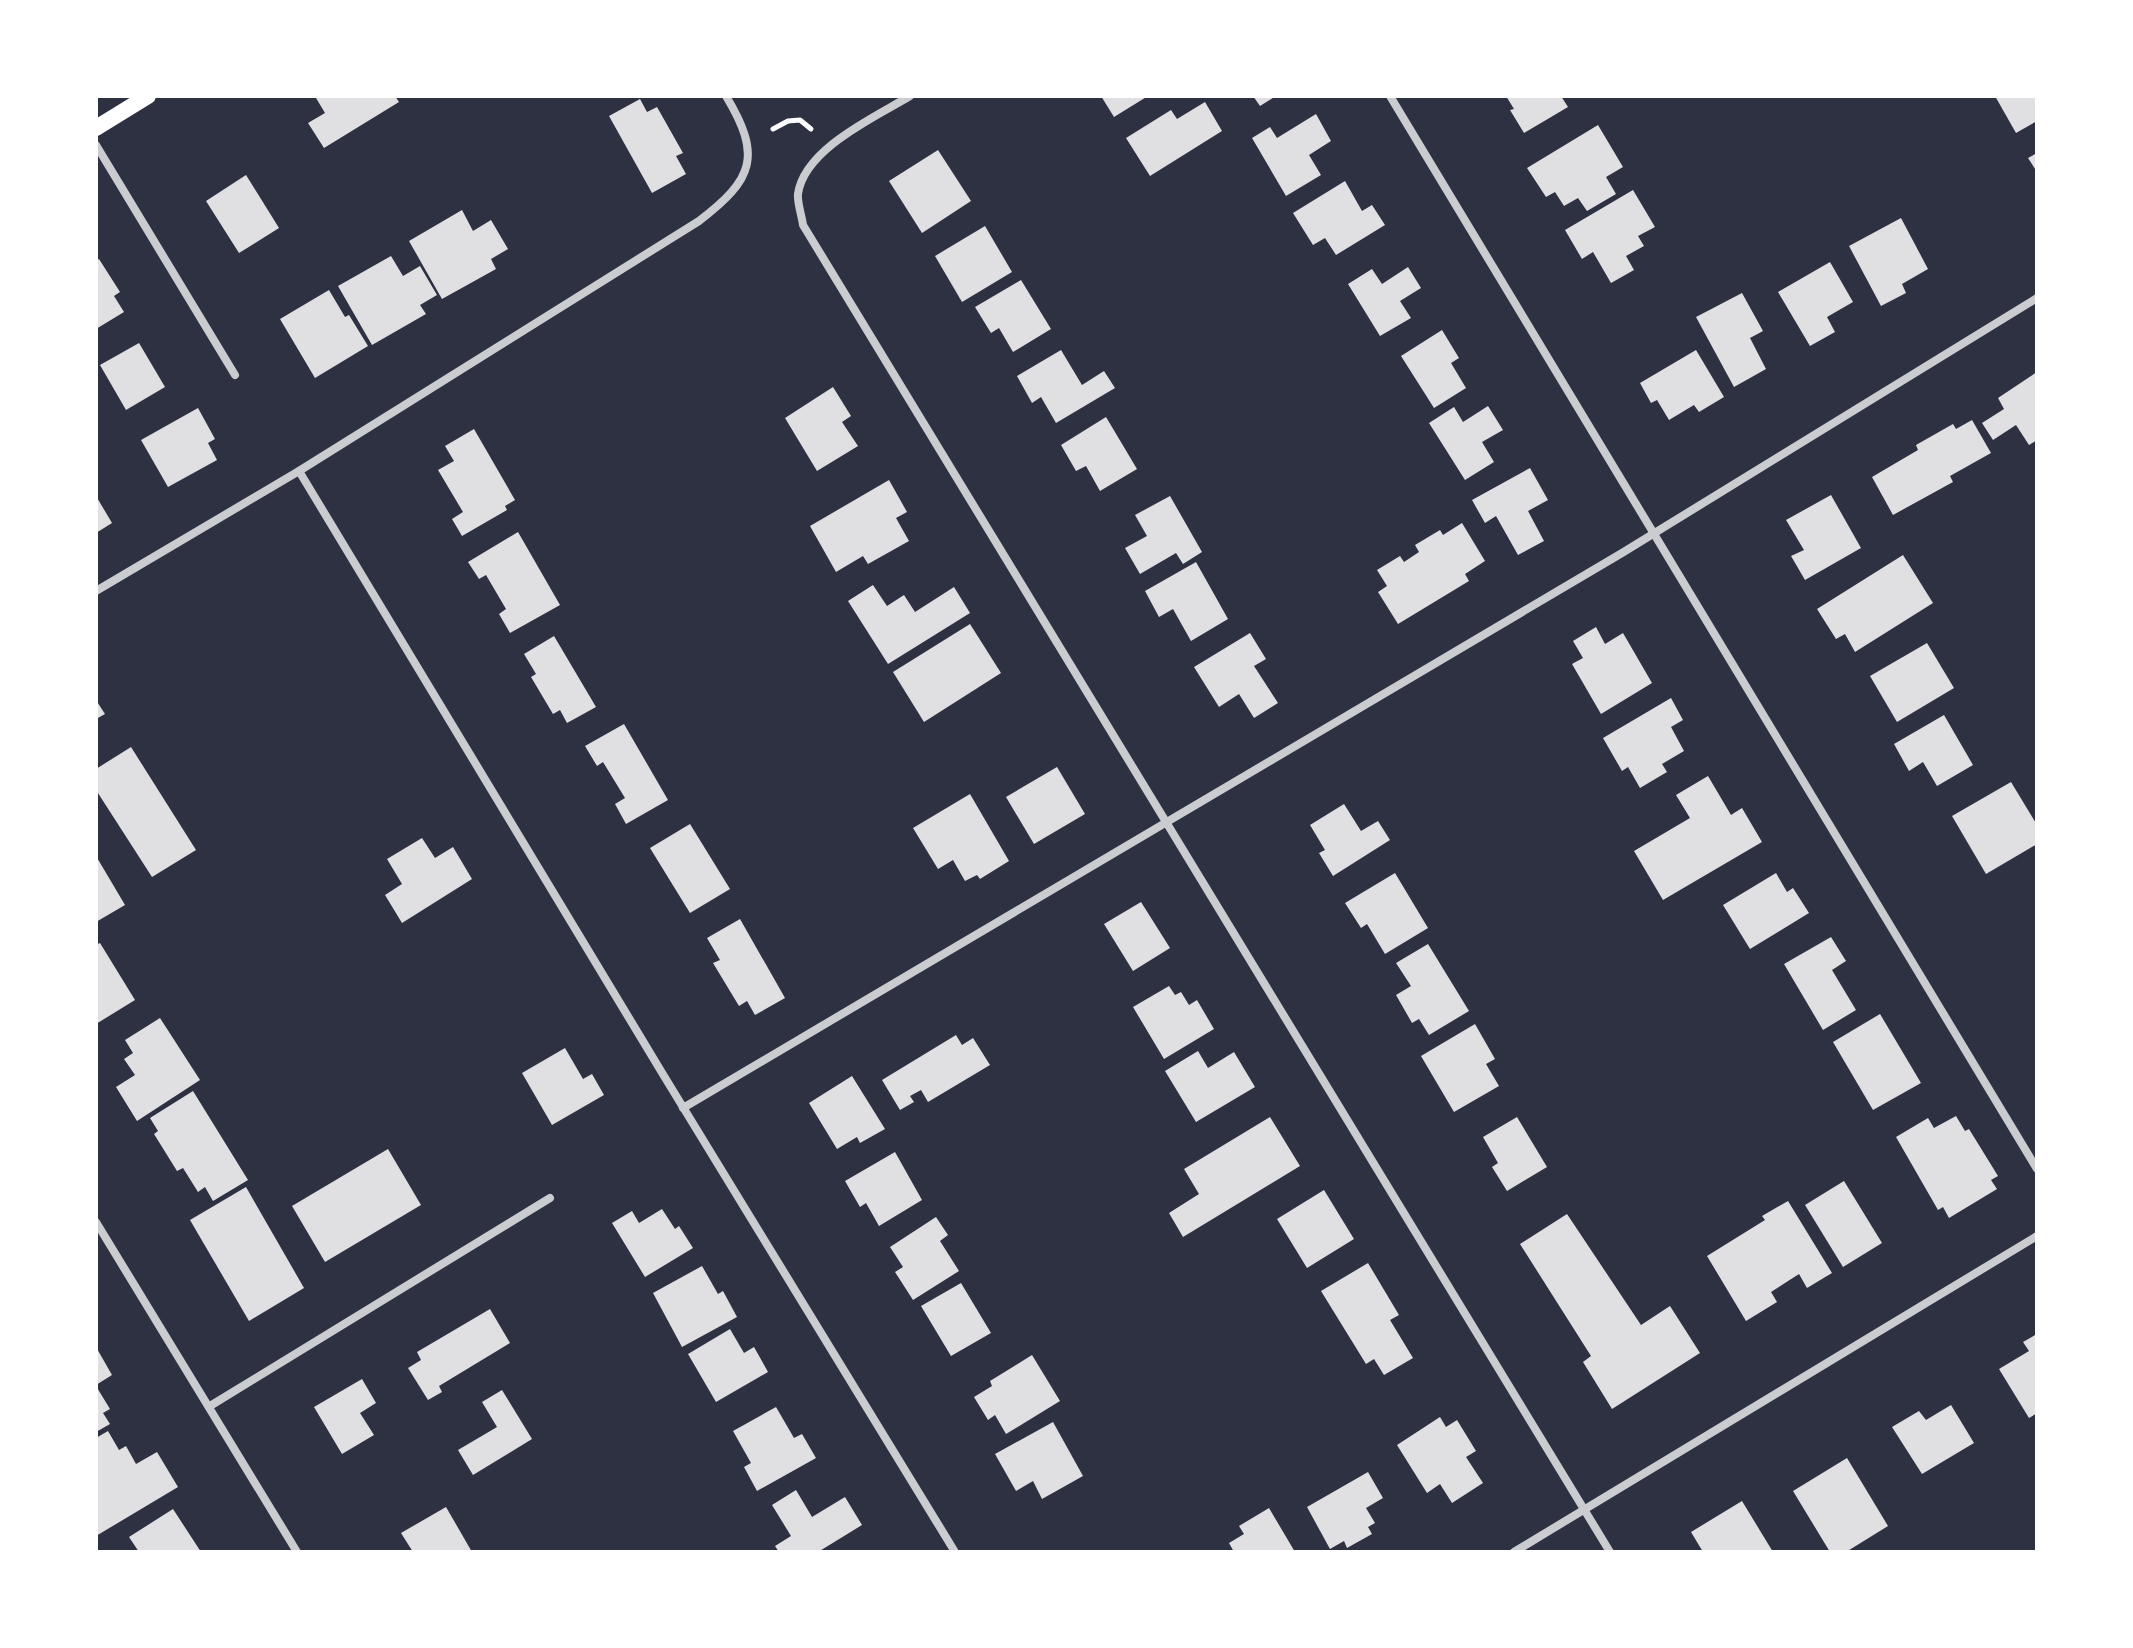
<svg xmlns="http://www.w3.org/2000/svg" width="2133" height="1648" font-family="'PT Sans Narrow',sans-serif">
  <rect width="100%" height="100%" fill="#2d3142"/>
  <g fill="#e0e0e3">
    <polygon points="319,96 395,96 399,102 324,148 308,123 325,113 316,98"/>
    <polygon points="1101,96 1148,96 1114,117"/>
    <polygon points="1253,96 1276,96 1260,106"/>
    <polygon points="1506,96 1561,96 1568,107 1524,133 1510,110 1514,109"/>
    <polygon points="1995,96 2037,96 2037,121 2016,133"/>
    <polygon points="640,99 647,112 657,107 683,153 676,156 686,174 652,193 609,116"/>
    <polygon points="1205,102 1222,131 1150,176 1126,138 1171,110 1177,119"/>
    <polygon points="1316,114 1331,141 1309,155 1321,175 1286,196 1252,138 1270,127 1277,138"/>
    <polygon points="1598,125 1623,167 1606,177 1616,194 1587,211 1578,198 1564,206 1555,192 1546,197 1527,168"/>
    <polygon points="938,150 971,201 922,233 889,181"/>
    <polygon points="2037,153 2037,172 2028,158"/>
    <polygon points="246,175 279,228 239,253 206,201"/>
    <polygon points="1345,181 1362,211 1372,205 1385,225 1336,255 1325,238 1313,245 1293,213"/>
    <polygon points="1633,190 1655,227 1638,236 1644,246 1626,256 1634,270 1611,283 1593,252 1582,259 1565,230"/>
    <polygon points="462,210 473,231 491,220 508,249 491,259 496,269 442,299 409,241"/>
    <polygon points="1901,218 1928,269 1902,284 1906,293 1881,306 1849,246"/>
    <polygon points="985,226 1012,272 962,302 935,256"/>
    <polygon points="391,256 403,276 420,266 437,295 420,305 426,314 372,345 338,286"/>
    <polygon points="99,259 120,292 114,296 124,312 96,329 96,261"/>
    <polygon points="1830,262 1853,302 1827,317 1835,332 1810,346 1778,292"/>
    <polygon points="1408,267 1421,288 1400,301 1411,318 1380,336 1348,284 1372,269 1382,284"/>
    <polygon points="1021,280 1051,329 1013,352 999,328 991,333 975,307"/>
    <polygon points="329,290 345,317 349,315 368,346 315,378 280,319"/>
    <polygon points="1742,293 1763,331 1750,338 1766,369 1734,387 1696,317"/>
    <polygon points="1442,330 1459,358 1451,363 1466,388 1434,408 1401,356"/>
    <polygon points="139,343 165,387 126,410 100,365"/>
    <polygon points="1061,350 1082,385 1104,371 1115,388 1056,423 1041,397 1032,403 1017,376"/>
    <polygon points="1696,350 1724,397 1699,412 1694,405 1669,420 1657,400 1651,403 1640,383"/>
    <polygon points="2037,372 2037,440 2029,445 2016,425 1993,440 1982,423 2004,409 1998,398"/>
    <polygon points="833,387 851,416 842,422 858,446 817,471 785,418"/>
    <polygon points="1488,406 1503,430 1482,442 1494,462 1465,480 1429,423 1454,407 1463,422"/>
    <polygon points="198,408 215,439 208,443 217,460 168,487 141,440"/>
    <polygon points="1106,417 1137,469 1100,491 1086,466 1076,471 1061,445"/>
    <polygon points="1972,420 1991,453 1950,476 1953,482 1893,515 1872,477 1918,450 1916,445 1953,424 1956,429"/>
    <polygon points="474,429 515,500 505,506 507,510 462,536 452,519 463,512 438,470 454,461 445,446"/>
    <polygon points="1530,468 1548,500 1528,511 1544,541 1518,555 1496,516 1485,523 1472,500"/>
    <polygon points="889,480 907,512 896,518 909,541 868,564 863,556 836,572 810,526"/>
    <polygon points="1831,495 1861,548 1805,580 1791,556 1804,550 1786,520"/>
    <polygon points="96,496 112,523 96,533"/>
    <polygon points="1170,496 1202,552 1183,564 1176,553 1140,574 1125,548 1147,536 1135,515"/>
    <polygon points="1462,523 1485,561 1465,574 1469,581 1398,624 1378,592 1387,586 1377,570 1400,556 1404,562 1419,552 1415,545 1440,530 1443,535"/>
    <polygon points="518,532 560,605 510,633 499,614 506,609 486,575 479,579 468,562"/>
    <polygon points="1903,555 1933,603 1855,652 1845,634 1836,639 1817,609"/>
    <polygon points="1196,562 1228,619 1191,641 1173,609 1159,617 1145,591"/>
    <polygon points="873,585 887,606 904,595 915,612 954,587 970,613 888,664 848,601"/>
    <polygon points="970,624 1001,673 924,722 893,672"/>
    <polygon points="1596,627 1605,644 1623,633 1652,683 1601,714 1572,664 1583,658 1573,641"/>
    <polygon points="1250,633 1266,659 1254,666 1278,703 1254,718 1239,694 1219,707 1194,667"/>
    <polygon points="554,636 596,707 567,723 560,710 553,714 531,677 536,674 524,654"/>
    <polygon points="1927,643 1954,688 1897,722 1870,676"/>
    <polygon points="1671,698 1683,720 1671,727 1684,751 1662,764 1667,772 1640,788 1628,767 1622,771 1603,738"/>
    <polygon points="96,700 105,714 96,719"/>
    <polygon points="1944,715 1973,765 1937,786 1923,762 1909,771 1894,744"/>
    <polygon points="624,724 668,800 626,824 615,804 625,798 603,762 597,766 585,746"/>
    <polygon points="131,747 196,850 152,877 96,790 96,769"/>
    <polygon points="1057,767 1085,814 1034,844 1006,797"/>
    <polygon points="1708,776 1731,815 1742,808 1762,842 1663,900 1634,851 1690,818 1676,795"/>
    <polygon points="2011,782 2037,825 2037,844 1986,874 1952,816"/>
    <polygon points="970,794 1009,861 980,879 977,875 965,881 953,860 938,869 913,828"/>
    <polygon points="1344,804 1361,831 1378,821 1390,840 1333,876 1319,853 1325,850 1310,825"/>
    <polygon points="690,824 730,889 690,913 650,848"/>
    <polygon points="422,838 435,858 453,847 472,879 402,923 385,895 402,884 387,859"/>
    <polygon points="96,856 125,905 96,922"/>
    <polygon points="1395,873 1428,928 1385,954 1367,924 1361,928 1345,903"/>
    <polygon points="1776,873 1787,892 1793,888 1809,913 1750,949 1723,905"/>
    <polygon points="1141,902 1170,948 1133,971 1104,924"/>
    <polygon points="740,919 785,998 755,1015 747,1001 739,1006 713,963 720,960 707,938"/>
    <polygon points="1831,937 1846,961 1832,970 1856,1010 1823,1030 1784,964"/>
    <polygon points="100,943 135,1000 96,1024 96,945"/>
    <polygon points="1428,944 1469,1011 1429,1035 1419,1019 1412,1023 1396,995 1411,986 1396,963"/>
    <polygon points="1169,986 1175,995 1181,992 1189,1005 1197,1000 1214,1029 1164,1059 1133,1007"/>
    <polygon points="1880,1014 1921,1083 1873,1110 1833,1042"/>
    <polygon points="160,1018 200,1080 137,1121 116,1087 135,1075 124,1059 133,1053 125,1040"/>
    <polygon points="1475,1024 1495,1059 1486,1064 1499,1086 1454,1112 1421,1056"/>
    <polygon points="956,1035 962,1045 973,1038 990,1065 928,1102 921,1090 910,1096 914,1102 900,1110 882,1080"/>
    <polygon points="565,1048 583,1079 592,1074 604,1095 552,1125 522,1073"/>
    <polygon points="1198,1051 1208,1068 1234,1052 1255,1087 1196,1122 1165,1071"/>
    <polygon points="852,1076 885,1129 860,1143 857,1137 837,1149 809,1103"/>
    <polygon points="193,1091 248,1180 213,1201 205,1187 198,1192 183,1168 177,1171 154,1134 158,1131 150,1118"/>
    <polygon points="1956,1116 1965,1131 1969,1129 1998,1176 1991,1180 1997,1189 1949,1218 1943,1207 1938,1210 1896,1137 1928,1118 1934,1128"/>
    <polygon points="1270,1117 1300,1166 1183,1237 1169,1213 1199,1194 1184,1169"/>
    <polygon points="1517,1117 1547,1167 1507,1191 1492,1167 1498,1163 1483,1137"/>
    <polygon points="388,1149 421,1205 325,1262 292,1206"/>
    <polygon points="895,1152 922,1200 879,1226 866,1203 860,1207 845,1181"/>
    <polygon points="1844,1181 1882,1243 1843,1267 1805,1205"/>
    <polygon points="246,1187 304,1288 249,1321 190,1220"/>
    <polygon points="1324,1190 1354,1239 1307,1268 1277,1219"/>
    <polygon points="1788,1201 1832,1273 1807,1288 1799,1274 1771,1292 1777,1302 1746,1321 1707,1256 1765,1220 1762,1216"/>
    <polygon points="662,1209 675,1229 679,1226 693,1248 645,1277 612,1223 632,1211 639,1223"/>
    <polygon points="1567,1214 1641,1325 1670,1306 1700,1353 1612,1409 1583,1362 1591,1356 1520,1244"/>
    <polygon points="936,1217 948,1235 940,1241 959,1271 913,1300 895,1272 903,1267 890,1247"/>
    <polygon points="1368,1263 1399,1315 1390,1320 1413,1358 1384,1375 1374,1359 1366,1364 1321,1291"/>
    <polygon points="702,1266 718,1294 723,1291 737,1317 682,1347 653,1293"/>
    <polygon points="961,1283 991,1333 951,1356 921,1306"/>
    <polygon points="490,1309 510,1343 439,1386 442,1392 428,1400 408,1368 421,1360 417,1352"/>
    <polygon points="730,1329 744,1353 754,1347 768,1372 716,1402 688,1354"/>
    <polygon points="2037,1334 2037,1413 2029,1418 1999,1369 2029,1351 2023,1342"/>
    <polygon points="96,1347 112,1375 96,1385"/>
    <polygon points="1032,1355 1060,1401 1006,1434 995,1415 988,1420 974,1397 992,1386 990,1381"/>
    <polygon points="362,1379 376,1403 360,1413 374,1435 342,1454 314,1407"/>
    <polygon points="96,1386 110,1409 103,1413 110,1424 96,1432"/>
    <polygon points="502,1390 532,1439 473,1475 458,1450 497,1427 482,1402"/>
    <polygon points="1951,1405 1974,1443 1922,1474 1892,1427 1919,1411 1926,1420"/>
    <polygon points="776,1407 794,1438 802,1434 816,1458 757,1491 744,1467 751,1463 733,1431"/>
    <polygon points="1440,1417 1446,1427 1457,1420 1476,1451 1466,1457 1483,1483 1452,1503 1440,1484 1427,1493 1397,1445"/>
    <polygon points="1053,1422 1083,1476 1042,1499 1033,1481 1016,1491 995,1454"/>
    <polygon points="108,1431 119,1450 126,1446 136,1464 157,1452 178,1487 96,1536 96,1438"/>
    <polygon points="1847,1458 1888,1526 1846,1552 1840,1550 1830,1552 1793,1491"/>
    <polygon points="1368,1472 1383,1498 1366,1508 1375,1523 1368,1527 1372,1534 1347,1548 1344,1541 1330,1549 1307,1507"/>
    <polygon points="796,1490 812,1517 845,1497 862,1525 818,1552 779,1552 775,1546 791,1536 772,1505"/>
    <polygon points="1742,1501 1773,1552 1703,1552 1691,1532"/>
    <polygon points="446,1507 472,1552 413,1552 401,1533"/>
    <polygon points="1269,1508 1295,1552 1234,1552 1229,1543 1244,1534 1239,1526"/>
    <polygon points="173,1509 201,1552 139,1552 129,1537"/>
  </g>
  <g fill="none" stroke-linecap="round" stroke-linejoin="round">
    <polyline stroke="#fff" stroke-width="5" points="773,129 788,121 800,120 811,129"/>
    <g stroke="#caccd0" stroke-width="8">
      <path d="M910,96c-35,21 -106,53 -112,98 -1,9 4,22 5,31l807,1327"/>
      <polyline points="1390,96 2037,1169"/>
      <polyline points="96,145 235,375"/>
      <polyline points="299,471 664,1076 955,1552"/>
      <path d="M96,591l203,-120 400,-250c55,-42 63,-65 27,-125"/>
      <polyline points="683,1108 1622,553 2037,298"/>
      <polyline points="96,1222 297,1552"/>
      <polyline points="210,1406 550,1198"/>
      <polyline points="1514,1552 2037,1236"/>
    </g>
    <polyline stroke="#fff" stroke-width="16" points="96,128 148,96"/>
  </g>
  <rect width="2133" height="1648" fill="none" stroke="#ffffff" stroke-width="196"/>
</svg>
